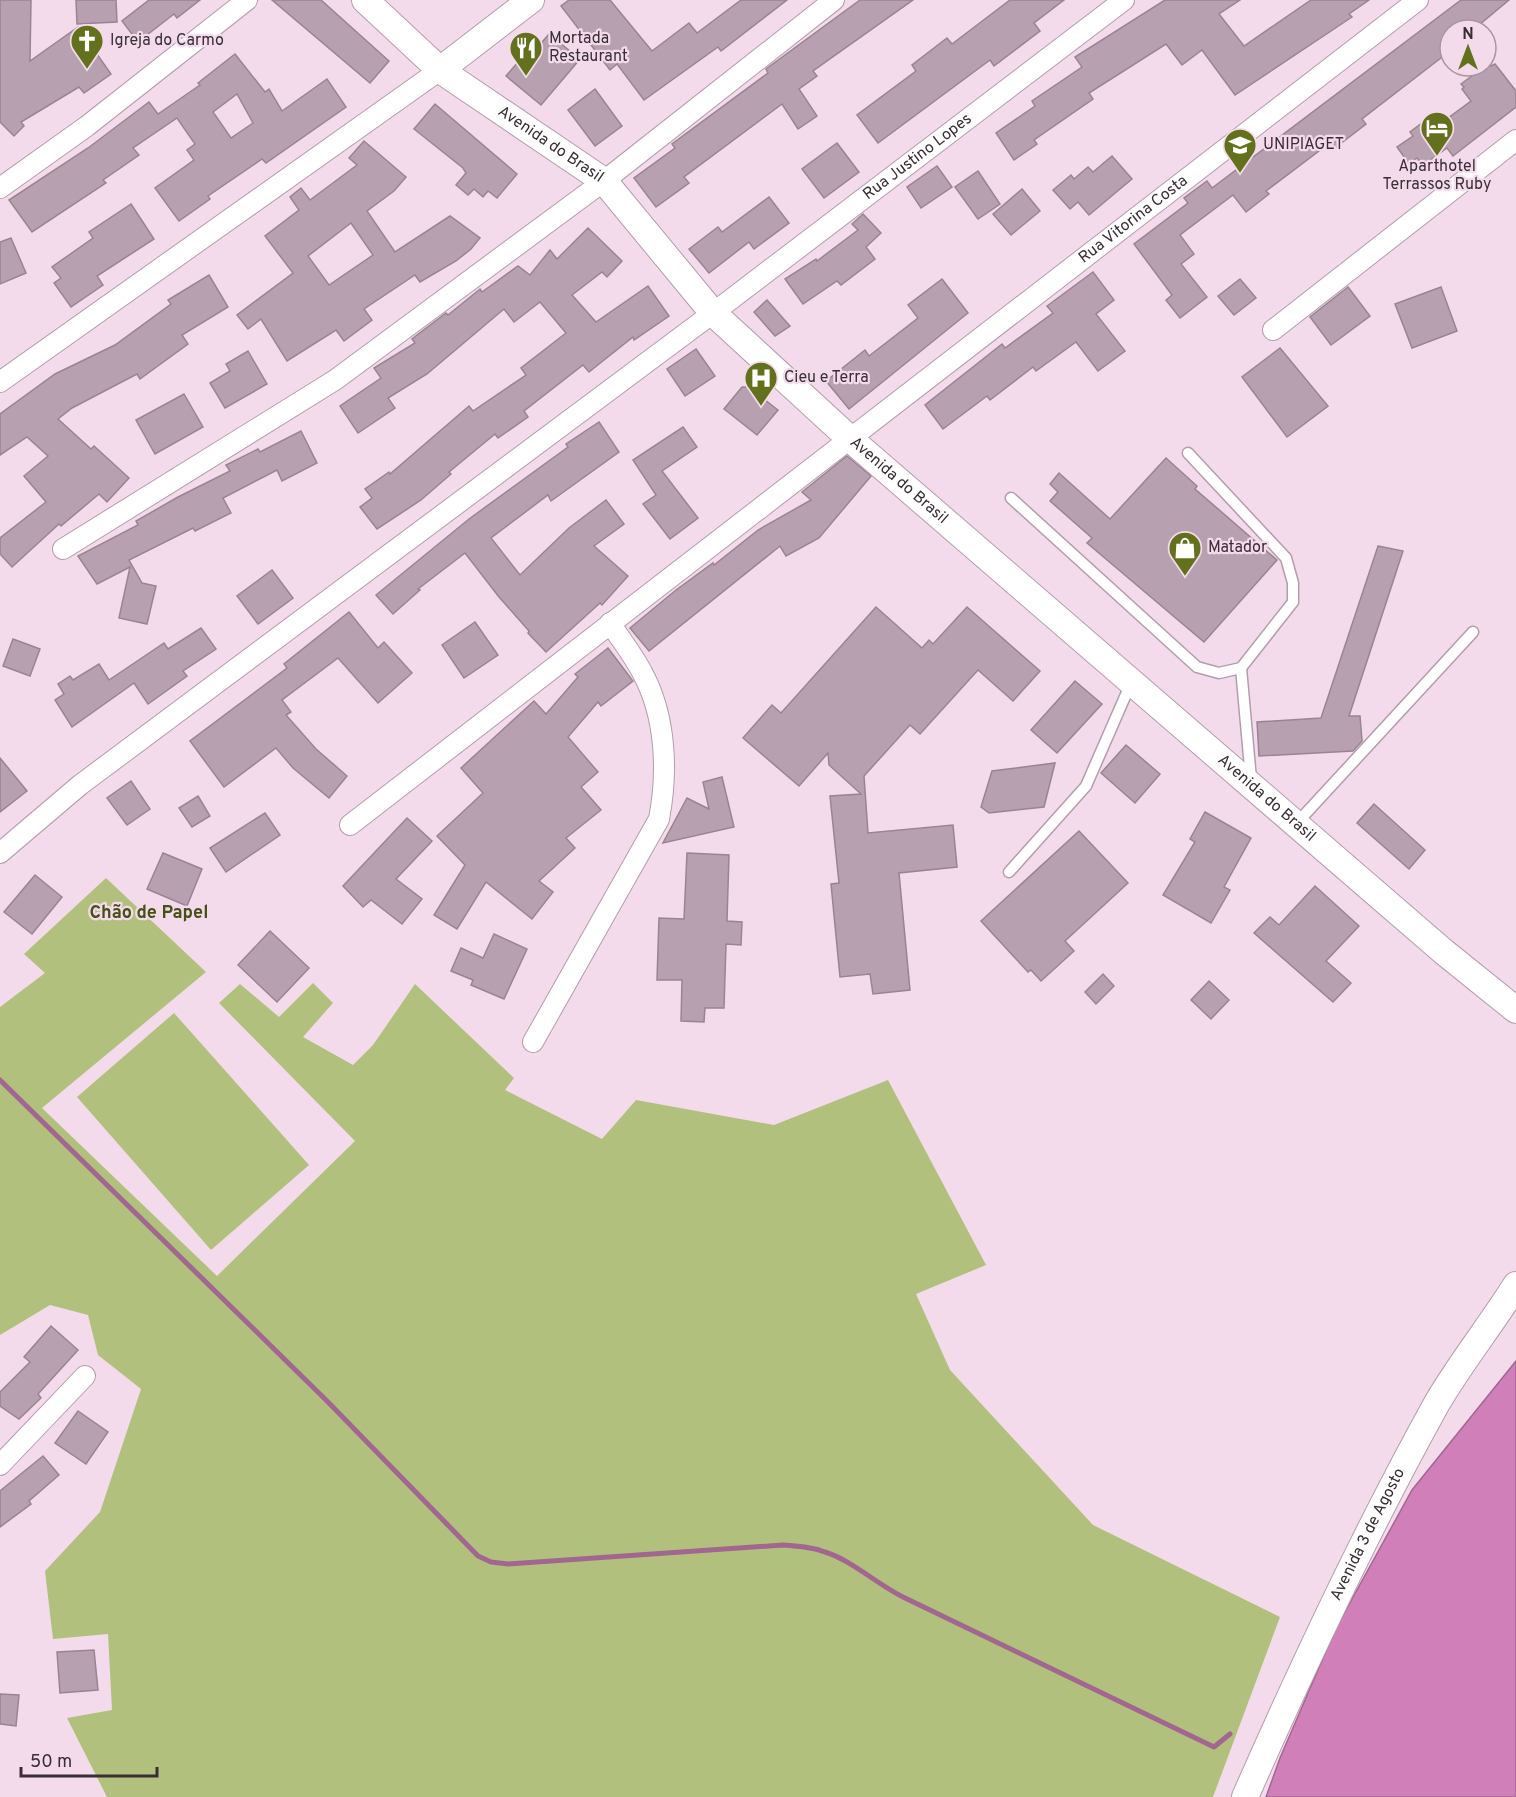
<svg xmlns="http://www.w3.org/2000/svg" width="1516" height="1797" font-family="Overpass,sans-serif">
  <rect width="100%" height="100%" fill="#f3dbeb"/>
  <g fill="#b2c07d">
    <polygon points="106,878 206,972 42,1108 217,1276 355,1141 219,1003 240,984 279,1017 313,983 333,1003 303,1037 353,1065 373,1045 415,984 514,1078 505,1090 602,1139 636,1100 774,1125 888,1080 986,1265 916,1294 950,1370 1093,1525 1280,1617 1213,1797 107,1797 67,1718 112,1710 108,1634 53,1639 45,1571 100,1512 141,1389 98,1355 88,1315 50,1305 0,1335 0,1007 45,973 24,954"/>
    <polygon points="174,1013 309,1165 211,1250 77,1097"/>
  </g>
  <polygon fill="#d07fb9" stroke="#a26791" stroke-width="1.5" points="1516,1361 1516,1797 1266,1797 1280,1758 1336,1628 1412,1490"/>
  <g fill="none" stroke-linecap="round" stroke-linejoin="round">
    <path stroke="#a26791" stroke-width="5" d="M0,1080l327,321 151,155 13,6 17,2 275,-19c15,1 29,2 42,7 26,8 52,32 78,45l311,150 16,-13"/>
  </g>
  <g fill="#b7a1b0" stroke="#9a8492" stroke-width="1.5" fill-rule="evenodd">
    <polygon points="0,0 31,0 30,61 78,27 111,74 84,93 79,87 21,122 24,126 14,136 0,122"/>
    <polygon points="76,0 116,0 117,22 77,24"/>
    <polygon points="149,0 200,0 177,18 174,14 138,42 122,21"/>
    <polygon points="272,0 321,0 389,61 370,83"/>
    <polygon points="569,0 610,0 652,51 689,23 697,33 741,0 787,0 721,51 718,47 644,100 617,64 610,70 561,6"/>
    <polygon points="860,0 913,0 813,71 817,76 799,89 817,116 798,129 782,104 684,177 689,183 656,207 634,178 675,148 672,144 768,73 766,69"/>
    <polygon points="1010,0 1064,0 1034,23 1040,31 994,66 990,60 878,143 857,115 916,71 912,65 947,38 952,44"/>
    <polygon points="1165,0 1240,0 1219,14 1244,46 1311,0 1369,0 1349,14 1352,17 1235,95 1202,50 1182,65 1166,44 1089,93 1093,99 1034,140 1037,144 1014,160 996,133 1035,106 1032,101 1082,67 1075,57"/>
    <polygon points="1461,0 1509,0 1473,30 1450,30 1450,51 1362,119 1366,124 1335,148 1331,142 1266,191 1269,194 1246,212 1233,195 1180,235 1194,254 1181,264 1207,297 1180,318 1166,300 1172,295 1134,244 1188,203 1184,198 1207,181 1212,188"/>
    <polygon points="549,34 580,59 541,105 506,76 525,54 529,57"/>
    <path d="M235,54l30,38 4,-3 13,22 45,-32 19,28 -80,56 -4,-4 -54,37 2,3 -31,22 -24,-33 39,-28 -7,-10 8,-6 -18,-26 -44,30 6,7 -36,25 3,3 -74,49 -23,-32 79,-52 61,-46 9,12 42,-29 -2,-2zM237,94l16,29 -22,15 -18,-26z"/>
    <polygon points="1489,63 1491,66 1495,64 1516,91 1516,107 1453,156 1447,148 1423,165 1417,158 1409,164 1397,147 1413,136 1410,132 1430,117 1437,126 1471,101 1462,89 1464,87 1461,84"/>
    <polygon points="595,89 622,126 595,146 568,110"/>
    <polygon points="435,104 517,174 497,198 488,191 483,197 474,189 468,195 456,185 466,173 463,168 414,129"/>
    <path d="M364,141l42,36 -12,14 -27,20 28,41 55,-36 30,22 -9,11 -15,12 -36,21 -5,-7 -51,34 8,11 -28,21 -8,-11 -49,31 -26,-42 -13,10 -11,-14 56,-42 -28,-37 34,-26 -9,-13 11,-9 9,12 47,-35 -8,-7zM351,223l22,32 -44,30 -21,-29z"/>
    <polygon points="837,143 859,172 824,198 802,169"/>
    <polygon points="1112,156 1132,179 1089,215 1078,202 1070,209 1053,190 1071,175 1074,179 1088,167 1093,172"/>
    <polygon points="937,166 952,187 921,208 907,187"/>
    <polygon points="978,171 1000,204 978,219 955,187"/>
    <polygon points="1022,189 1040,211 1011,235 993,214"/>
    <polygon points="769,197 789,223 754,249 749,242 709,273 689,249 718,227 722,232"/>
    <polygon points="131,204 154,239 97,276 103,285 71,307 54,283 61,278 52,267 93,238 89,232"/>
    <polygon points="863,214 881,233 866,247 875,259 841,285 837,281 803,304 785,279 816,259 817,261 858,230 852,224"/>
    <polygon points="588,228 622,261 607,277 602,272 572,295 596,322 648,286 669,316 634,340 633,337 589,372 583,365 524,411 528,417 498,438 495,434 449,472 451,474 421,500 377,529 360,507 372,498 365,489 389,472 390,474 469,406 473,411 526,375 521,368 566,333 540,302 514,322 504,309 427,374 388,398 395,408 358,433 340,406 381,378 374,368 415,343 412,339 446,313 448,315 480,289 482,292 518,266 530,275 550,250 557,259"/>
    <polygon points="11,238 26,273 0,284 0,242"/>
    <polygon points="1093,272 1114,300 1096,314 1125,351 1098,371 1076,342 1036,371 1033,367 990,400 987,396 943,429 925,405 1002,344 1005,348 1053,313 1047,306"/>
    <polygon points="209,275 228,307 182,335 188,344 140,379 137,374 72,408 58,419 91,449 94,446 129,478 107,502 99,494 61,526 59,524 12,567 0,554 0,538 46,502 24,476 48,456 27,437 0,455 0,414 55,374 115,345 171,304 168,300"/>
    <polygon points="942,279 968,313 849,409 826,381 865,350 869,356 918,318 908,305"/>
    <polygon points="1240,279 1256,298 1234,315 1218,296"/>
    <polygon points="1348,287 1370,316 1331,345 1310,317"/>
    <polygon points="1441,287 1457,331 1412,348 1395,304"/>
    <polygon points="767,300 790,326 775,336 754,312"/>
    <polygon points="1280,348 1328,406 1287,437 1242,377"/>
    <polygon points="696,349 715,376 685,396 667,369"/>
    <polygon points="248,351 267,384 225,408 210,383 230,371 226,364"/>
    <polygon points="742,387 748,387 778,410 757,435 724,409"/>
    <polygon points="184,394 203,427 155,454 136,420"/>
    <polygon points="599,422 619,452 551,501 548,495 491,538 520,575 569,528 606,500 624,524 594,546 628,576 602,605 600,603 546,652 528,633 529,631 499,597 465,553 418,589 420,590 393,614 376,595 469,519 568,447 566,444"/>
    <polygon points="683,427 697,447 662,471 698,518 670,539 643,504 656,495 633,460"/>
    <polygon points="301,431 317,463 282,481 277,470 223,498 231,513 195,531 193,528 129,560 142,583 156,586 147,624 119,618 130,567 97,584 78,556 138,525 136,521 178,497 230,471 226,465 258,449 260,452"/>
    <polygon points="847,456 871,476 819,538 786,556 780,546 649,651 630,628 676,590 713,563 714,565 758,530 811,500 802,492"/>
    <polygon points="1166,458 1197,486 1195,489 1277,560 1204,642 1087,543 1092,538 1050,501 1058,492 1050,484 1059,473 1110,519"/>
    <polygon points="1378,546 1403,551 1349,716 1360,716 1362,741 1353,751 1259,756 1257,722 1321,718"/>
    <polygon points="272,570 293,598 258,624 237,596"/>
    <polygon points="876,607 922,648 929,640 933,644 967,607 1040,671 1013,701 978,670 920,734 910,725 864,776 868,833 953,825 957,867 899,873 910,990 873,994 870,974 840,977 831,884 839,883 830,796 861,794 829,765 828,753 799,786 743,738 772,705 781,713"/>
    <polygon points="349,612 378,648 384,642 412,673 378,703 338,658 282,700 291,712 286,715 316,749 347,776 329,798 293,768 276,748 224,787 190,741 287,668 284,664"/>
    <polygon points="475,622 498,655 464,678 442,645"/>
    <polygon points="201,628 216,649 183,671 187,676 148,704 134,683 72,727 55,700 64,694 58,684 70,676 73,680 99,664 109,680 164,643 168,649"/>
    <polygon points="13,639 40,649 30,676 3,666"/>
    <polygon points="608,648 633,681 601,706 598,702 568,737 598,772 581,787 601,810 566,838 575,848 539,881 553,892 532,919 486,882 457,929 434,915 465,865 437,836 483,793 461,768 534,701 546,714 578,677 575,674"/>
    <polygon points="1075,681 1102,704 1057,753 1031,730"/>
    <polygon points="1126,745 1160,774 1135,803 1101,773"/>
    <polygon points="0,758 27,791 0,812"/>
    <polygon points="1055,763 1044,807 989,813 981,807 992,771"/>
    <polygon points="722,777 734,827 663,843 687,798 709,809 703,782"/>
    <polygon points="131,781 150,809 127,825 107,798"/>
    <polygon points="198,796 210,816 192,827 179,808"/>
    <polygon points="1374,804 1425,850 1409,869 1357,823"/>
    <polygon points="1205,812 1251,838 1224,887 1230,890 1211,923 1163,895 1195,842 1190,839"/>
    <polygon points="265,813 280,835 226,872 210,848"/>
    <polygon points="407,818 432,841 396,879 422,899 402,924 371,900 363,907 343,886"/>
    <polygon points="1079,831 1128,883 1065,941 1074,951 1041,981 1031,970 1028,972 981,921"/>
    <polygon points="163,853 202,869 187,906 147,889"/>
    <polygon points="687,853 729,855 727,921 742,922 741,945 726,944 724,1008 705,1008 704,1022 681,1021 682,980 657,980 659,918 684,919"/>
    <polygon points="35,875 62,897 32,934 4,912"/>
    <polygon points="1315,886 1359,926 1326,961 1351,983 1333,1002 1254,933 1270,917 1279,925"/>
    <polygon points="270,931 309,968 277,1002 238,965"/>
    <polygon points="494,934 527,949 504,999 471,985 473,980 451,971 461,948 483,958"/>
    <polygon points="1103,974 1114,986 1096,1004 1085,992"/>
    <polygon points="1209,981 1229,1000 1211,1019 1191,1000"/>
    <polygon points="51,1326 78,1350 38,1394 41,1398 19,1419 0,1406 0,1392 30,1362 24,1357"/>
    <polygon points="78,1411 108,1432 86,1464 55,1443"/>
    <polygon points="43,1456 59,1475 29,1501 31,1504 0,1527 0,1491"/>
    <polygon points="94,1650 98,1690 60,1693 57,1652"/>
    <polygon points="0,1694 19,1695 16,1726 0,1724"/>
  </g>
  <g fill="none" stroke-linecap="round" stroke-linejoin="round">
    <g stroke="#b39dac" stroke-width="13">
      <g id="service">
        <polyline points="1011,498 1197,667 1219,673 1241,668 1293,602 1293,583 1286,558 1188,453"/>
        <polyline points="1241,668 1251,779"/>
        <polyline points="1296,824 1473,632"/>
        <polyline points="1009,872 1086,786 1131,683"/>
      </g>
    </g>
    <g stroke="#b39dac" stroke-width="22">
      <g id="minor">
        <polyline points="0,188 87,126 247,0"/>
        <polyline points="1273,330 1516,140"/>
        <polyline points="0,382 440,70"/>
        <polyline points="63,549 335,380 604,181 834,0"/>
        <path id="s1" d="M350,825l1068,-825"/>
        <path id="s2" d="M0,853l80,-68 633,-472 411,-313"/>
        <path d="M533,1042l126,-223c9,-47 7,-102 -16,-145 -9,-18 -22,-34 -33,-51"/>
        <polyline points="0,1465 85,1376"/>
      </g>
    </g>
    <g stroke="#b39dac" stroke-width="28">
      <g id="tertiary">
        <path id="s3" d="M365,0l75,70 164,111 109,132 136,125 595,514 72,58"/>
        <polyline points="440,70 531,0"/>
        <path id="s4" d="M1245,1797c59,-134 121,-266 192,-394 24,-41 54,-78 79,-118"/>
      </g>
    </g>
    <use href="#service" stroke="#fff" stroke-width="10"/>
    <use href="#minor" stroke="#fff" stroke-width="20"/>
    <use href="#tertiary" stroke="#fff" stroke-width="26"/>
  </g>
  <defs>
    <g id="church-pin" transform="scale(1.725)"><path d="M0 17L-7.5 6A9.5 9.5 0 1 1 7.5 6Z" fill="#64711c" stroke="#f3dbeb"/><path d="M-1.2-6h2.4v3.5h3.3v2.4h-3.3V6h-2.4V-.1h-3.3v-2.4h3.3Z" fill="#fff"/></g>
    <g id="restaurant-pin" transform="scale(1.725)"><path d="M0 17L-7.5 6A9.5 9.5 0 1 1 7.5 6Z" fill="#64711c" stroke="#f3dbeb"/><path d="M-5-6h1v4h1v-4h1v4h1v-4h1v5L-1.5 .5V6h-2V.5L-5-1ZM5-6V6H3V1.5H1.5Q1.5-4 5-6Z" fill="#fff"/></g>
    <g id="hotel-pin" transform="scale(1.725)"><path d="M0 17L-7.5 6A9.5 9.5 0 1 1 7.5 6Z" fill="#64711c" stroke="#f3dbeb"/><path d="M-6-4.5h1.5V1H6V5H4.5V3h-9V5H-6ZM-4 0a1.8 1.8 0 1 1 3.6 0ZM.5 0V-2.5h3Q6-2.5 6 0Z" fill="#fff"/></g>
    <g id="school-pin" transform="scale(1.725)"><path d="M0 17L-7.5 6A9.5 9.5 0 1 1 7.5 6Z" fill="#64711c" stroke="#f3dbeb"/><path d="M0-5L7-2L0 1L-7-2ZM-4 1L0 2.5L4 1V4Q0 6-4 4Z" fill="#fff"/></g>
    <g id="hospital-pin" transform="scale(1.725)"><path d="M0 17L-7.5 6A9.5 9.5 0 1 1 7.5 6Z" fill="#64711c" stroke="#f3dbeb"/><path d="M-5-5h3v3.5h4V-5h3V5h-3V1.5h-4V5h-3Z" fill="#fff"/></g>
    <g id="shop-pin" transform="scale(1.725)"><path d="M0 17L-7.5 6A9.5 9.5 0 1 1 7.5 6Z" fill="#64711c" stroke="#f3dbeb"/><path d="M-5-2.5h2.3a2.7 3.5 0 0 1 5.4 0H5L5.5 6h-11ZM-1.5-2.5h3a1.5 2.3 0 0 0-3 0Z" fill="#fff"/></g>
  </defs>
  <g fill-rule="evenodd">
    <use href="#church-pin" x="87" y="41"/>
    <use href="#restaurant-pin" x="526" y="48"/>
    <use href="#hotel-pin" x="1437" y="128"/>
    <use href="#school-pin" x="1240" y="145"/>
    <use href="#hospital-pin" x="761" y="378"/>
    <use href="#shop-pin" x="1185" y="548"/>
  </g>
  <g text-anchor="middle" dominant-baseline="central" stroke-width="4.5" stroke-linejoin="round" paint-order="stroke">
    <g font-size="16" fill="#382e35" stroke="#f3dbeb" text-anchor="start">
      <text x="549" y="39">Mortada<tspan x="549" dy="18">Restaurant</tspan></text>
      <text x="110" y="41">Igreja do Carmo</text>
      <text x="1263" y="145">UNIPIAGET</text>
      <text x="1437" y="167" text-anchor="middle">Aparthotel<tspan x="1437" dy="18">Terrassos Ruby</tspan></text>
      <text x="784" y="378">Cieu e Terra</text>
      <text x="1208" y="548">Matador</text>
    </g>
    <g font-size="16" fill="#382e35" stroke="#f3dbeb">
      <text stroke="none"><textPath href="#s3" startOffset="236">Avenida do Brasil</textPath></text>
      <text stroke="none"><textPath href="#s2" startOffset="1152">Rua Justino Lopes</textPath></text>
      <text stroke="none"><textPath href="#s1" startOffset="990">Rua Vitorina Costa</textPath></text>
      <text stroke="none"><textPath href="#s3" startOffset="722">Avenida do Brasil</textPath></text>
      <text stroke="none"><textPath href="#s3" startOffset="1208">Avenida do Brasil</textPath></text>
      <text stroke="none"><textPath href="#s4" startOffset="290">Avenida 3 de Agosto</textPath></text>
    </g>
    <g font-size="18" font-weight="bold" fill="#464f16" stroke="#f3dbeb">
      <text x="149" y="913">Chão de Papel</text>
    </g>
  </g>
  <g transform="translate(1468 48)"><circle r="28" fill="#f3dbeb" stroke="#a896a2" stroke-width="1.5"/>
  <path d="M0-4.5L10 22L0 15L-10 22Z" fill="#64711c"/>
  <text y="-9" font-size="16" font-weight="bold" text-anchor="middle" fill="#382e35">N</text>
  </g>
  <path d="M21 1767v9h136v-9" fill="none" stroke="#382e35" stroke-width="3"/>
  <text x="30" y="1767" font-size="18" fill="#382e35" stroke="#f3dbeb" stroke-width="4.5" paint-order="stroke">50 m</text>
</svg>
